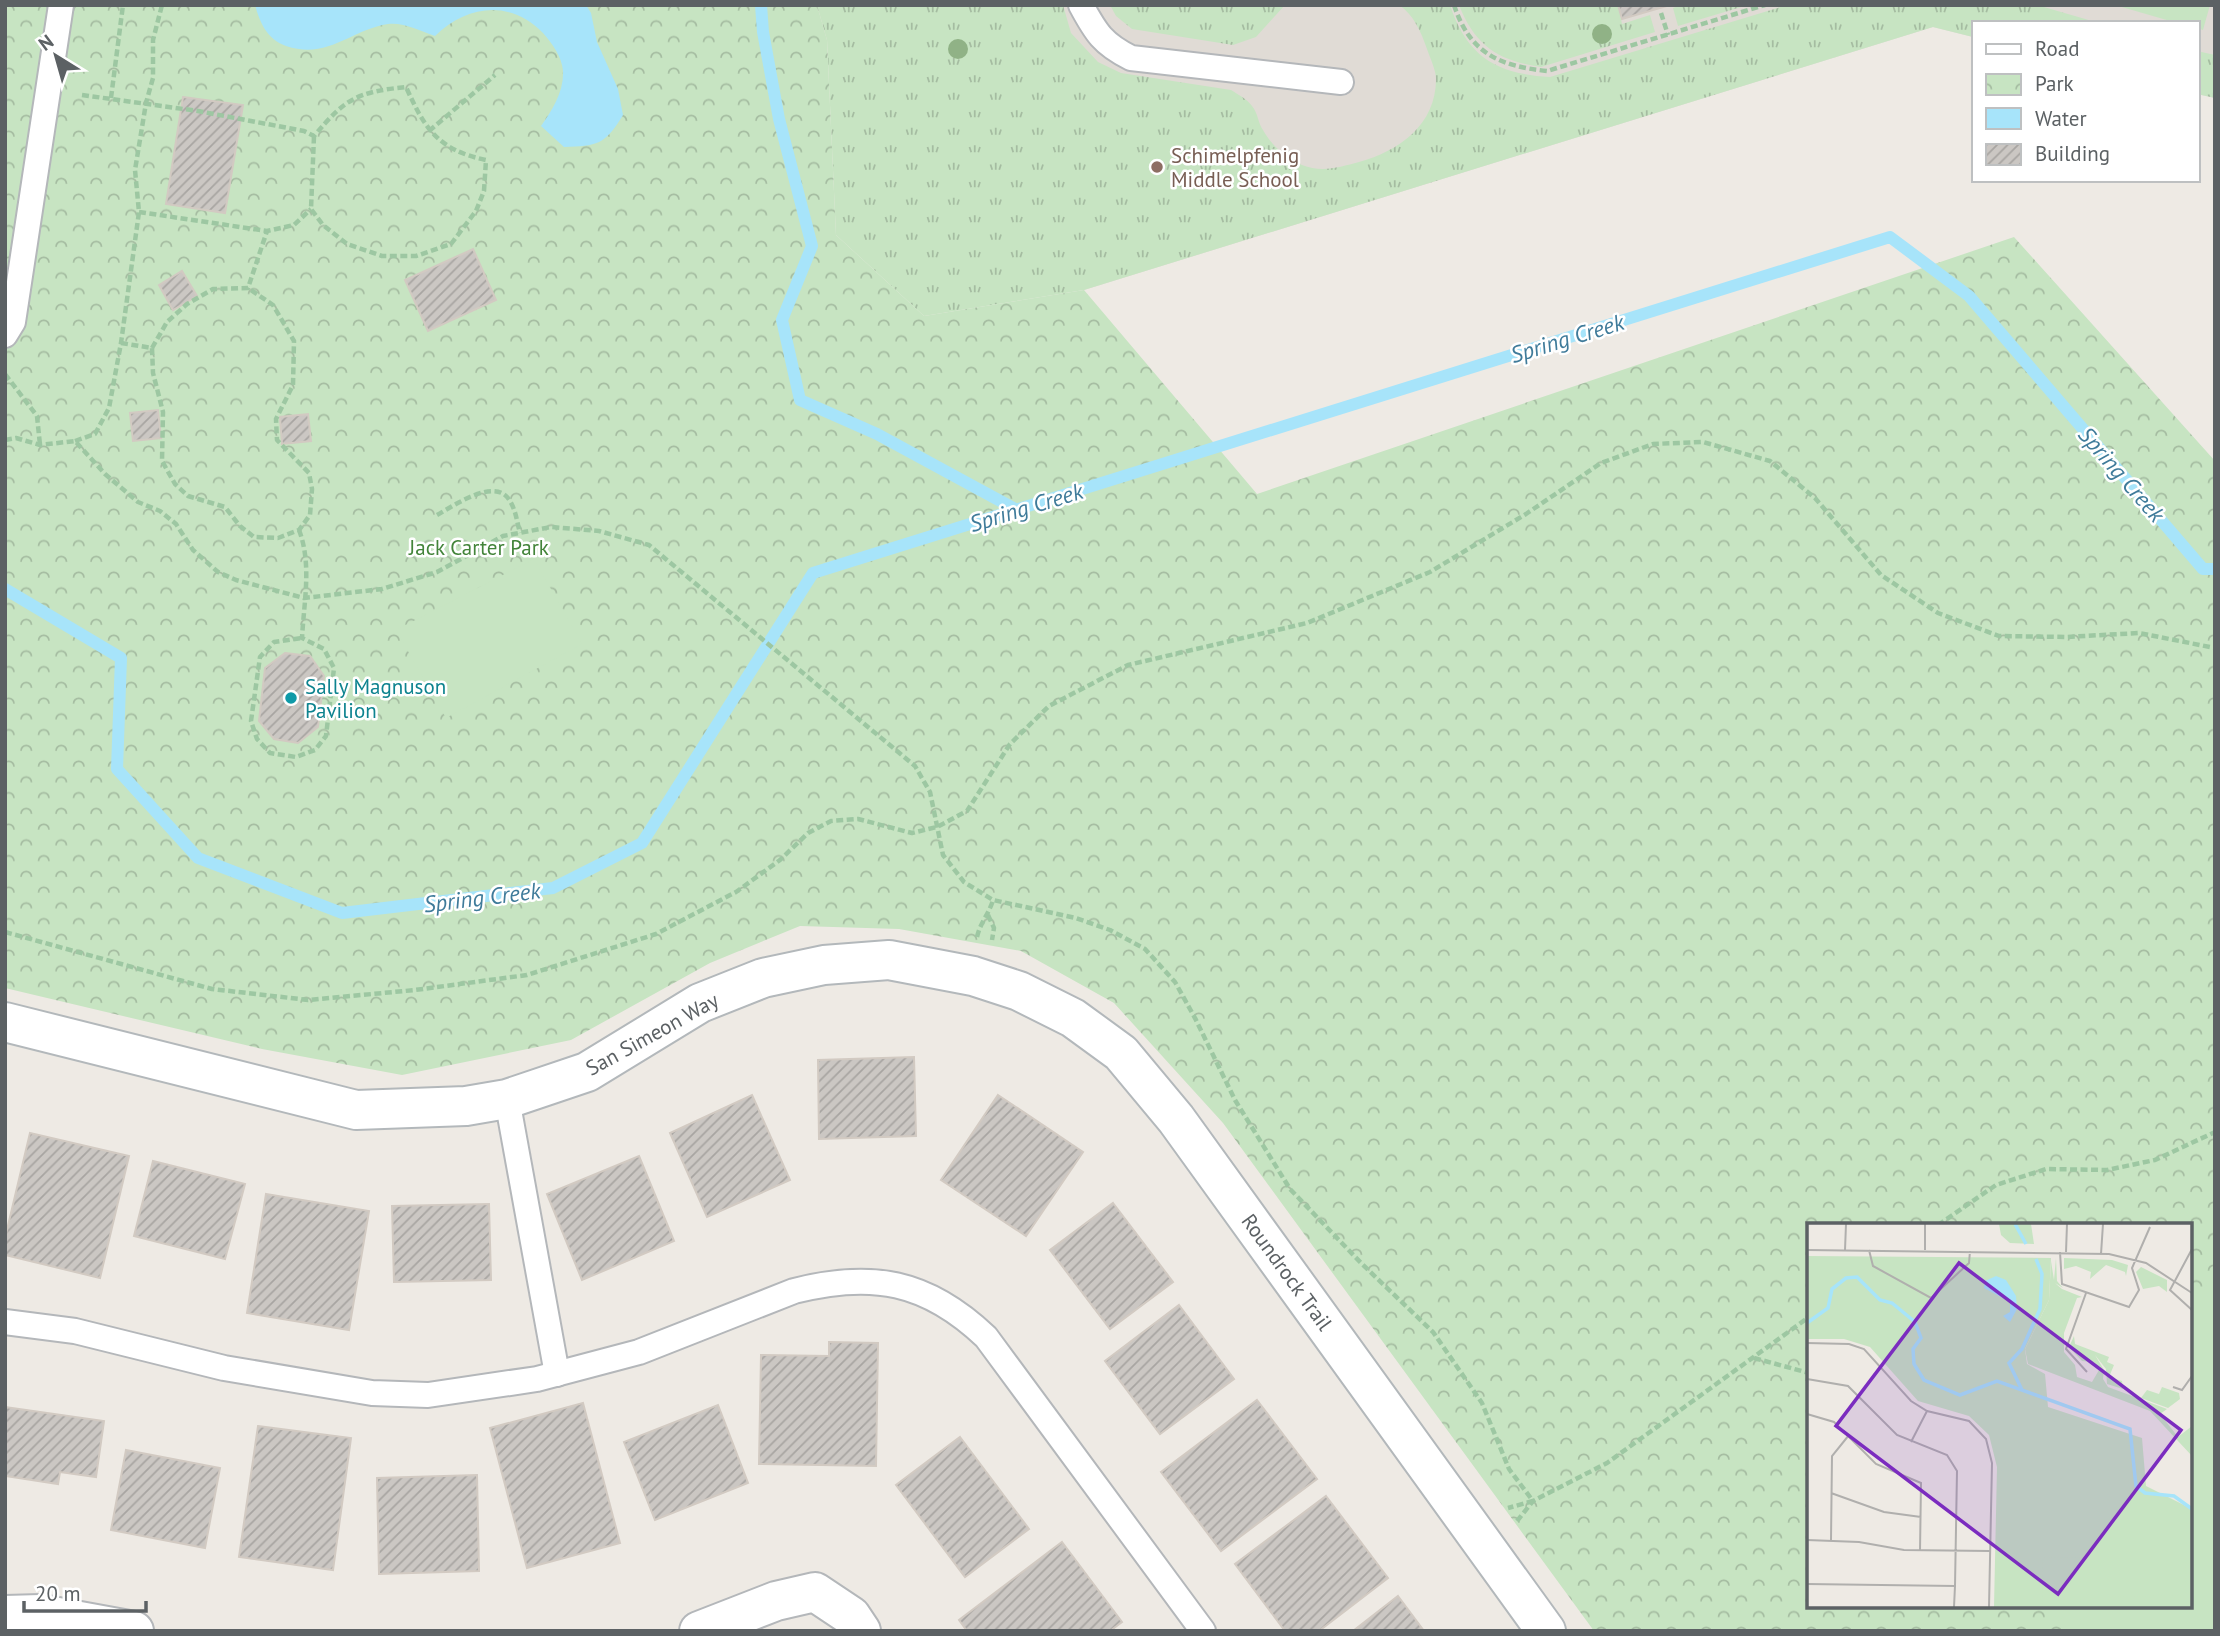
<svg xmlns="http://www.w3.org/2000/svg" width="2220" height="1636" font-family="'PT Sans',sans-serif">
  <defs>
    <pattern id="grass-tufts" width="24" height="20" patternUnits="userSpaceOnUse" patternTransform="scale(1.75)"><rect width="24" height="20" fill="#c7e4c2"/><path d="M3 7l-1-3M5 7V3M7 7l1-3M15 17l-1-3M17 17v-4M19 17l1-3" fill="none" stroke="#a5bca1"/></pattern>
    <pattern id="park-crowns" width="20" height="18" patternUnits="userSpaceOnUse" patternTransform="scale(1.75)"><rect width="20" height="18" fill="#c7e4c2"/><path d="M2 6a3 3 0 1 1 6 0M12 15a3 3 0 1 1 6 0" fill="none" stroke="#a5bca1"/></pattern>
    <pattern id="building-hatch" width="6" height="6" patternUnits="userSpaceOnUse" patternTransform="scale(1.75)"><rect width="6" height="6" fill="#cbc7c3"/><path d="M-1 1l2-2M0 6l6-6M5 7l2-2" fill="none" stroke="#a8a5a2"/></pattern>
  </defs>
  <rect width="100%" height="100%" fill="#eeeae4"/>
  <polygon fill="#e0dbd5" points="817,5 2215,5 2215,98 2197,94 2197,23 1973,23 1973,37 1933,27 1084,290 827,40"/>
  <g fill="url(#grass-tufts)">
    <path d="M817,5h246l8,28 27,29 23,11 110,17c8,5 16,9 21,16 6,7 6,17 11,24 8,15 24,29 39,35 20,8 38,2 57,-3 40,-11 77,-37 77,-83 0,-9 -6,-21 -9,-30 -6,-17 -13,-34 -28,-44h51c17,52 47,69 100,72l237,-72h250l62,18h-126v14l-40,-10 -849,263 -160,26 -88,-81 -9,-195z"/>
    <polygon points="1110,5 1285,5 1256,37 1233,45 1132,29 1116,16"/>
    <path d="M1459,5h159l4,19 28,-9 5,17 -114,35c-42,-6 -66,-21 -82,-62z"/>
    <polygon points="1681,5 1748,5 1678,26 1673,8"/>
    <polygon points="2197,51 2215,55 2215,98 2197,94"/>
  </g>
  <path fill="url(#park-crowns)" fill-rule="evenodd" d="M5,5h812l10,35 9,195 88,81 160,-26 173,204 757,-257 201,224v1170h-621l-371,-508 -109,-120 -93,-52 -122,-22 -99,-3 -90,37 -139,77 -169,35 -140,-26 -257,-61zM1809,1225h381v381h-381z"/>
  <g fill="#c7e4c2">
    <polygon points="2115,5 2210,5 2203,30 2197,28 2197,23 2177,23"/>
    <polygon points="534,559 582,644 446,718 396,630"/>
    <polygon points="2215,1280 2215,1631 2066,1631 2048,1606 2190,1606 2190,1298"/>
  </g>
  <path fill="#a7e4fa" d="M255,5h331l5,8 6,29 21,47 5,26c-18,30 -26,31 -59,32l-23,-21c11,-16 23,-34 22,-55 -1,-14 -11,-28 -20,-38 -32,-33 -75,-29 -108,3 -14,-5 -32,-14 -47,-12 -38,6 -60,36 -102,22 -19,-7 -26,-23 -31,-41z"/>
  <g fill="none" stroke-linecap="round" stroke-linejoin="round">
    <g stroke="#a7e4fa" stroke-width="12">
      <polyline points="761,5 763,32 779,119 812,246 782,320 800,400 877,434 1017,510"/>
      <polyline points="5,589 121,658 117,769 198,858 342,913 553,888 642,843 813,573 1890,237 1969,296 2203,569 2215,569"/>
    </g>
  </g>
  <g fill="url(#building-hatch)" stroke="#d2cac2" stroke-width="2">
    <polygon points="1618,5 1670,5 1622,19"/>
    <polygon points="183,97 243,105 225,213 166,204"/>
    <polygon points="473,249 496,300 428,331 405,280"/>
    <polygon points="182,271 197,296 173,310 159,285"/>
    <polygon points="158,410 161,438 133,441 130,413"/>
    <polygon points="308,414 311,441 282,444 280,417"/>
    <polygon points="285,653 310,656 324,676 318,727 298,743 274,739 259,721 265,668"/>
    <polygon points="914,1057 916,1136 819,1139 818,1060"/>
    <polygon points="752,1095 790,1180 707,1217 670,1133"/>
    <polygon points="998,1095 1083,1152 1026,1236 941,1180"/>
    <polygon points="30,1133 129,1156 100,1278 5,1255 5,1238"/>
    <polygon points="639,1156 674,1241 582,1280 547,1194"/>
    <polygon points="153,1161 245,1184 225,1259 134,1236"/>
    <polygon points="266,1194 369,1211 349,1330 247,1313"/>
    <polygon points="1113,1203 1173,1282 1110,1329 1050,1250"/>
    <polygon points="489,1204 491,1280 394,1282 392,1206"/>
    <polygon points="1179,1305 1234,1379 1160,1434 1105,1361"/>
    <polygon points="829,1342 878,1343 876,1466 759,1464 761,1355 829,1356"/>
    <polygon points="1257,1400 1317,1479 1221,1551 1161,1472"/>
    <polygon points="583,1403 620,1543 527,1568 490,1428"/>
    <polygon points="718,1405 748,1483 655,1520 624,1442"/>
    <polygon points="5,1407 104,1421 96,1477 60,1472 58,1484 5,1476"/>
    <polygon points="258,1426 351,1438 333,1570 239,1557"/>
    <polygon points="960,1437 1029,1529 965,1577 896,1485"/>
    <polygon points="126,1450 220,1468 205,1548 111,1530"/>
    <polygon points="477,1475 479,1571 379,1574 377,1478"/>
    <polygon points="1326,1496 1388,1578 1319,1631 1285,1631 1235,1564"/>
    <polygon points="1062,1542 1122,1622 1110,1631 967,1631 959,1620"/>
    <polygon points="1398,1596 1424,1631 1353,1631"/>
  </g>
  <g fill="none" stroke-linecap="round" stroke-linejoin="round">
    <g stroke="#b4b7ba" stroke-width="28">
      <g id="lane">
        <path d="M1081,5c15,28 22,39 50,53l210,24"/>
        <polyline points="5,335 13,322 61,5"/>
        <polyline points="507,1099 557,1374"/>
        <path d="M5,1322l70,9 149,37 148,25 56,2 109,-16 102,-27 155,-61c78,-20 133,-10 192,46l217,294"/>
      </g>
    </g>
    <g stroke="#b4b7ba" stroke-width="42">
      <g id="street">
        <polyline points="5,1615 41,1614 134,1631"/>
        <polyline points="699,1631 776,1601 815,1592 851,1616 861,1631"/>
      </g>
    </g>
    <g stroke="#b3b8bb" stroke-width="42">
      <polyline id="secondary" points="5,1022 356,1110 466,1106 507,1099 587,1072 700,1003 763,978 824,965 889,960 973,976 1019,991 1073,1018 1121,1053 1176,1119 1546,1631"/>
    </g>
    <g stroke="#9dc7a2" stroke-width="4.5" stroke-dasharray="7 3.5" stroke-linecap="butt">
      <path d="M1454,5c16,49 46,61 93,66l218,-66"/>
      <polyline points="1661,13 1668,35"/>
      <path d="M82,95l116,16 106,20 10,5c32,-38 43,-44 92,-49 19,42 32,63 80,73l-2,31 -8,20 -25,33 -35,12h-34l-35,-12 -24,-19 -12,-16 3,-73"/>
      <polyline points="111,98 123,5"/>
      <polyline points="429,131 495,75"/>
      <polyline points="139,212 267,231 294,225 311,209"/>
      <polyline points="121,343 152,348 153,373 163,412 162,461 175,484 188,496 225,507 240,526 254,537 278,538 299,530 310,515 312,489 309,473 277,440 276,419 293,385 294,341 273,305 248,288"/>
      <polyline points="152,348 167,322 187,304 213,289 248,288 267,231"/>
      <polyline points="5,374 37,416 40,445"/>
      <polyline points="5,440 16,438 40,445 75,441 105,474 138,502 160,511 176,524 193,550 218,572 236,580 304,598 382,589 437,572 503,536 551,527 599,531 649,545 915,766 930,792 943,855 964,882 993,900 1076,918 1110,930 1145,949 1175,982 1195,1018 1235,1100 1290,1189 1362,1264 1433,1332 1482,1403 1509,1469 1533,1501 1508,1508"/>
      <polyline points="75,441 95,434 109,408 121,343 139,212 135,170 146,103 153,78 153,40 162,5"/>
      <path d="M437,515c18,-10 59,-39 73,-14 6,10 7,21 10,32"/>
      <path d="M299,530c13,34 5,71 3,108l22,11 10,19 -8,68 -11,14 -19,7 -26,-4 -13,-14 -6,-18 9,-64 14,-15 28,-4"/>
      <polyline points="988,915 994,928 992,940"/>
      <polyline points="5,932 212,989 308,1000 415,990 527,975 656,934 736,892 780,860 808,833 831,821 858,819 912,833 937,827 967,811 1010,744 1049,706 1128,665 1307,623 1430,572 1526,514 1601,463 1653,444 1703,442 1770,461 1815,498 1881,575 1938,613 1999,636 2066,637 2139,633 2215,648"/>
      <path d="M977,937c3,-14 12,-23 16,-37"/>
      <polyline points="1938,1225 1996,1185 2046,1169 2107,1170 2155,1160 2215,1132"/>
      <polyline points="1754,1358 1809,1373"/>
      <polyline points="1517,1521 1533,1501 1607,1463 1809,1317"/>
    </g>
    <use href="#lane" stroke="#fff" stroke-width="24"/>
    <use href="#street" stroke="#fff" stroke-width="38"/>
    <use href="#secondary" stroke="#fff" stroke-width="38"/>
  </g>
  <g fill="#90b286">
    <circle cx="1602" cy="34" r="10"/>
    <circle cx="958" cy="49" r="10"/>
  </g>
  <circle fill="#8d6e63" stroke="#fff" stroke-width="2.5" cx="1157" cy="167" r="7"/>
  <circle fill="#0f9aa8" stroke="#fff" stroke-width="2.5" cx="291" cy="698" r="7"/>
  <g text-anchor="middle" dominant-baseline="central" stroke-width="5" stroke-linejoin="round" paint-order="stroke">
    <g font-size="21" fill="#785e54" stroke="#fff" text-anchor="start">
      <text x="1171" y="155">Schimelpfenig<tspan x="1171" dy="24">Middle School</tspan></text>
    </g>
    <g font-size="21" fill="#43843a" stroke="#fff">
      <text x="479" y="547">Jack Carter Park</text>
    </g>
    <g font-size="21" fill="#0d838f" stroke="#fff" text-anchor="start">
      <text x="305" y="686">Sally Magnuson<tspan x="305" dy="24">Pavilion</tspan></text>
    </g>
    <g font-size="21" fill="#5c6164" stroke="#fff">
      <text transform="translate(652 1034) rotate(-29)">San Simeon Way</text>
      <text transform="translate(1287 1272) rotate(54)">Roundrock Trail</text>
    </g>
    <g font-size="23" font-style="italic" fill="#3f7b9a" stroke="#fff">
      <text transform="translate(1567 338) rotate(-17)">Spring Creek</text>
      <text transform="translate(2122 474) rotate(49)">Spring Creek</text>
      <text transform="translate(1026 507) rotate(-17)">Spring Creek</text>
      <text transform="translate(482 897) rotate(-7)">Spring Creek</text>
    </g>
  </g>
  <g transform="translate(1807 1223)">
    <rect width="385" height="385" fill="#eeeae4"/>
    <path d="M249,35l1,23 6,7 -8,-5 7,6 20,8 -5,1 -13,35v19l11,13 2,12 15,5 7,-12 -6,-8 -11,-1 -13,-14 5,-11 1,8 34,13 -2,5 7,3 -5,12 13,4 1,8 -16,-5 -1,-15 -11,-14 9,15 -1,9 5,8 59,22 -7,5 18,23 14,-11v30l-42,-45 -122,-47 -3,-15 24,-49 2,-39 3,19zM257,35l48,2 16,5 -2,11 -1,-4 -19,-7 -16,14 1,-7 -15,-6 -12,3zM334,44l26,13v12l-8,-6 -16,3 -7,-17zM355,164l17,6 1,6 -12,9 -27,-10 6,-8 12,4z" fill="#c7e4c2"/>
    <path d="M192,1h32l3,20 -24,-1 -9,-8z" fill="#c7e4c2"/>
    <path d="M0,33l244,2 -2,42 -24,49 2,15 18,10 3,33 94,31 4,48 46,23v98h-198l3,-140 -8,-32 -20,-19 -51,-15 -48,-54 -26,-8h-37z" fill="#c7e4c2"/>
    <path d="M236,334l41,1v49h-42zM303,334h75l1,38 -76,2z" fill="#c7e4c2"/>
    <path d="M189,53l10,4 10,16 1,13 -7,13 -7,-6 7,-4v-10l-26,-14 1,-7z" fill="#a7e4fa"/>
    <path fill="none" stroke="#a7e4fa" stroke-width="3.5" d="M208,1l11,20M0,100l21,-15 4,-19 14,-11 11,-1 23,23 12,3 23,19 6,16 -8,11 1,15 10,16 36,15 37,-14 133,48 6,57 9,7 29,3 18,13M215,167l-13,-27 13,-14 18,-40 2,-35 -6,-15"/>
    <path fill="none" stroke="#b0afad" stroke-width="2" d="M385,26l-22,41 22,20M0,27l302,4 37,9 46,30M38,27l1,-26M62,27l4,16 58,32 38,-35 1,-12M118,27v-26M253,29l2,32 67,23 10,-17 -7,-22 18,-41M259,29l1,-28M294,31l2,-30M279,70l-20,56 21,23M0,120l42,1 15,5 47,52 16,10 42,10 17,18 6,24 -3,144M0,156l41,7 49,49 50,20 10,16 -2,115 -148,-2M366,164l9,3 10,-14M0,191l27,8 42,42 45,19 -1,68M104,219l16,-31M24,270l53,19 37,5M0,317l52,2 45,8 86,1M24,317l1,-84 17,-21M147,384l1,-21"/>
    <path fill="#7b2cbf" fill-opacity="0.15" stroke="#7b2cbf" stroke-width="3.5" d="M152,40l222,167 -123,164 -222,-168z"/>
    <rect width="385" height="385" fill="none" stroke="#5c6164" stroke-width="3.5"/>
  </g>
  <rect width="2220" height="1636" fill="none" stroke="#5c6164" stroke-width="14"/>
  <rect x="1972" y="21" width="228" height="161" fill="#ffffff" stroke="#bec0c1" stroke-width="2"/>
  <rect x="1986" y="44" width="35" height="10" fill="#ffffff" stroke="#bec0c1" stroke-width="2"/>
  <text x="2035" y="56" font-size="21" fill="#5c6164">Road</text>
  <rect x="1986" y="74" width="35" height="21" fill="url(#park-crowns)" stroke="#bec0c1" stroke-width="2"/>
  <text x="2035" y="91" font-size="21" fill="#5c6164">Park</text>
  <rect x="1986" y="108" width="35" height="21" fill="#a7e4fa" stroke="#bec0c1" stroke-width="2"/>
  <text x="2035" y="126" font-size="21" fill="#5c6164">Water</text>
  <rect x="1986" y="144" width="35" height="21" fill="url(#building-hatch)" stroke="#bec0c1" stroke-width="2"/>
  <text x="2035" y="161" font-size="21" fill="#5c6164">Building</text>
  <g transform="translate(56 56) rotate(323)" stroke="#ffffff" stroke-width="5" paint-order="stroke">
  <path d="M0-5L12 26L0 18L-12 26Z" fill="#5c6164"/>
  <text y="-10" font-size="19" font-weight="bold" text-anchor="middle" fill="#5c6164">N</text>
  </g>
  <path d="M24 1601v10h122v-10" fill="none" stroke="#5c6164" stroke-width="3.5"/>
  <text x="35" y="1601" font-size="21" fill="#5c6164" stroke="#ffffff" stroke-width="5" paint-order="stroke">20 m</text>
</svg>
